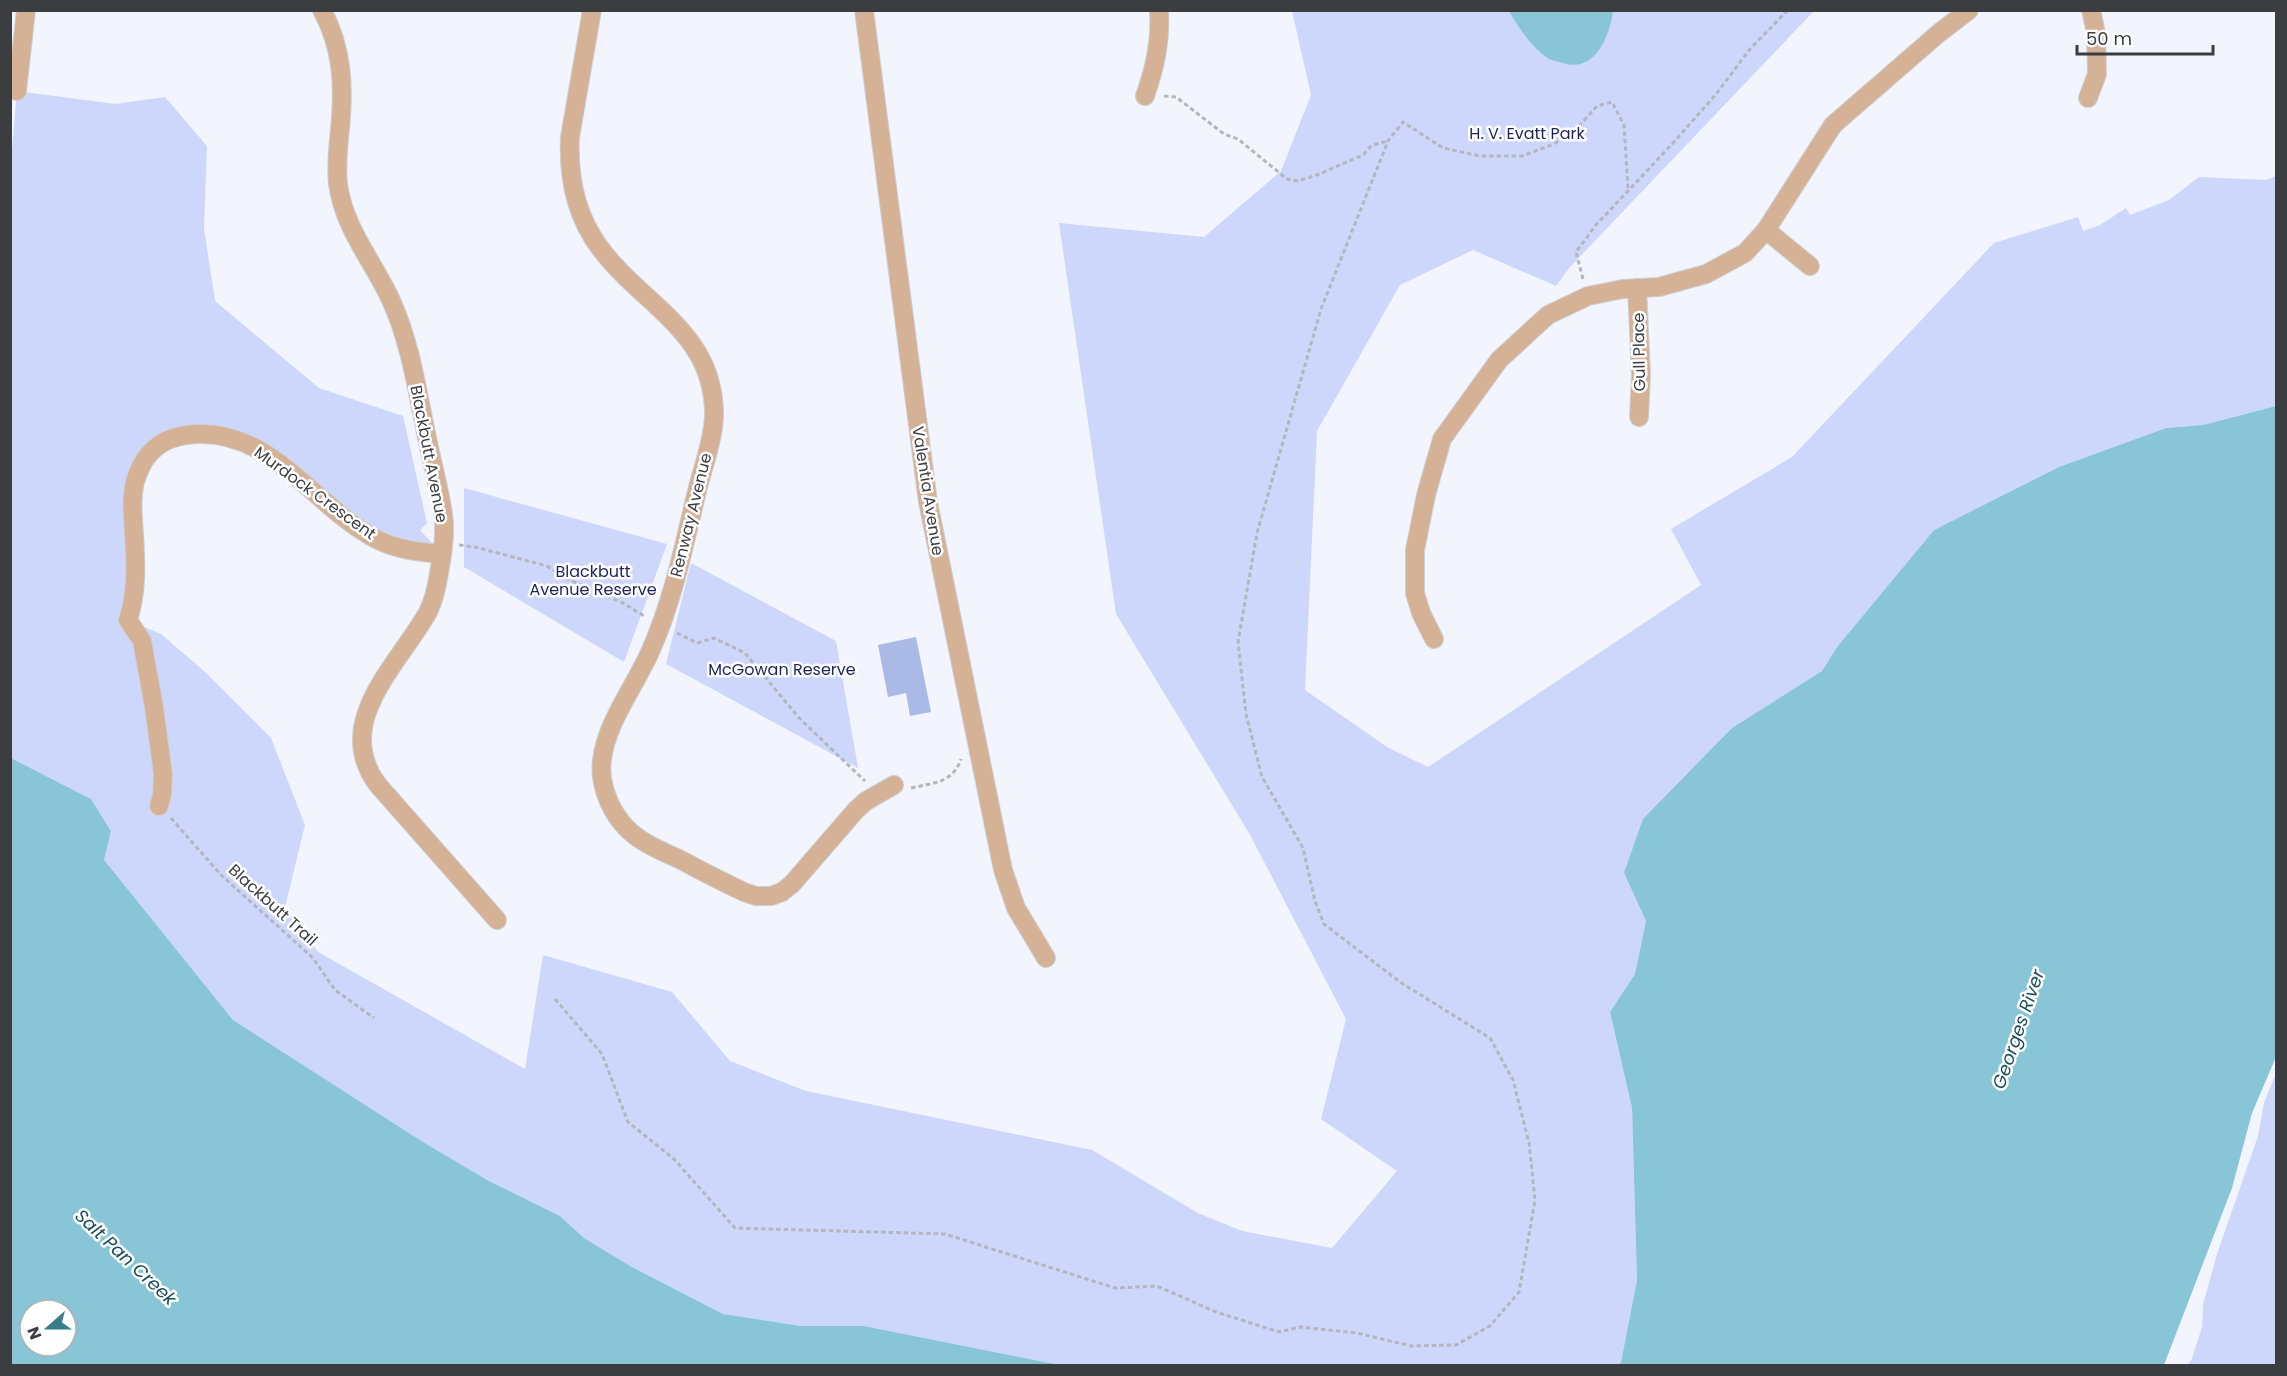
<svg xmlns="http://www.w3.org/2000/svg" width="2287" height="1376" font-family="Poppins,sans-serif">
  <rect width="100%" height="100%" fill="#f2f5fe"/>
  <g fill="#ccd7fb">
    <polygon points="1292,11 1814,11 1570,267 1556,286 1473,250 1400,285 1317,431 1305,690 1387,747 1428,767 1701,585 1671,529 1792,457 1994,243 2078,217 2083,231 2100,225 2126,208 2130,215 2169,200 2199,177 2266,180 2276,176 2276,406 2203,425 2166,428 2059,467 1934,530 1837,647 1822,671 1732,728 1624,873 1646,921 1635,974 1610,1012 1632,1108 1637,1280 1621,1362 1619,1365 1060,1365 864,1326 801,1326 723,1314 632,1267 584,1238 560,1216 489,1181 423,1142 233,1020 103,860 111,831 91,799 11,758 10,174 17,91 115,104 165,97 207,146 204,228 215,301 319,388 403,416 427,523 420,530 442,554 391,546 270,457 191,435 142,463 128,620 161,634 204,671 271,738 305,825 285,907 318,952 525,1069 543,955 672,992 730,1061 806,1091 1092,1150 1198,1213 1242,1231 1332,1248 1397,1171 1321,1119 1346,1019 1249,833 1116,614 1059,223 1204,237 1281,171 1311,95"/>
    <polygon points="464,488 667,544 624,662 464,567"/>
    <polygon points="691,563 836,641 858,768 666,664"/>
    <polygon points="2276,1073 2276,1365 2187,1365 2191,1361 2202,1327 2203,1305 2217,1254 2258,1136 2264,1103"/>
  </g>
  <g fill="#88c5d6" fill-rule="evenodd">
    <path d="M1509,11h104c-4,28 -19,64 -54,51 -4,-1 -9,-2 -13,-5 -15,-11 -28,-30 -37,-46z"/>
    <polygon points="2276,406 2276,1057 2252,1113 2232,1188 2164,1365 1619,1365 1621,1362 1637,1280 1632,1108 1610,1012 1635,974 1646,921 1624,873 1643,819 1732,728 1822,671 1837,647 1934,530 2059,467 2166,428 2203,425"/>
    <path d="M11,758l80,41 20,32 -7,29 129,160 190,122 66,39 71,35 24,22 48,29 91,47 78,12h63l196,39h-1049zM30,1310h36v36h-36z"/>
  </g>
  <polygon fill="#aab9e6" points="916,637 931,712 910,716 906,693 888,697 878,645"/>
  <g fill="none" stroke-linecap="round" stroke-linejoin="round">
    <g stroke="#cdd0d8" stroke-width="20">
      <g id="minor">
        <path d="M322,10c21,39 22,77 18,119 -2,18 -4,37 -2,55 6,44 34,76 52,114 22,47 28,100 39,149 5,25 13,51 15,76 1,17 -2,34 -5,50 -2,13 -5,27 -11,39 -29,52 -97,111 -50,173l119,135"/>
        <path d="M592,10l-22,127c-2,40 6,79 30,111 43,58 115,84 114,168 -1,25 -11,51 -17,75 -13,54 -24,110 -47,161 -15,34 -44,71 -48,108 -3,21 6,46 20,63 15,19 40,28 61,38 20,11 40,21 61,31l12,4h15l11,-4 10,-8 64,-74 10,-9 28,-16"/>
        <polyline points="864,10 928,502 1003,870 1016,908 1046,958"/>
        <polyline points="17,91 26,10"/>
        <path d="M1145,96c10,-29 16,-55 14,-86"/>
        <polyline points="2088,98 2097,74 2096,33 2091,10"/>
        <polyline points="1766,230 1810,266"/>
        <polyline points="1637,288 1641,375 1639,417"/>
        <polyline points="1434,639 1421,613 1415,593 1415,550 1426,495 1442,439 1499,360 1548,315 1588,296 1623,289 1659,287 1706,274 1745,253 1766,230 1833,125 1939,33 1969,10"/>
        <path d="M159,806l3,-11 1,-21 -9,-67 -12,-66 -14,-21c9,-28 8,-56 6,-85 -1,-19 -4,-41 3,-59 8,-24 24,-37 49,-41 84,-11 125,70 190,104 21,11 43,13 66,15"/>
      </g>
    </g>
    <g stroke="#b3b6bd" stroke-width="3" stroke-dasharray="4.5 3" stroke-linecap="butt">
      <polyline points="1164,96 1176,97 1224,134 1238,139 1287,179 1298,181 1317,175 1363,155 1372,145 1388,141"/>
      <polyline points="1583,279 1576,252 1596,225 1674,142 1717,93 1750,49 1788,10"/>
      <polyline points="459,545 475,547 547,566 567,579 623,603 644,616"/>
      <polyline points="677,633 697,643 714,638 745,653 800,719 865,781"/>
      <path d="M911,788c22,-5 42,-5 50,-29"/>
      <polyline points="171,818 221,875 313,958 335,990 374,1018"/>
      <polyline points="555,999 602,1054 628,1122 674,1159 735,1228 945,1234 1115,1288 1157,1286 1216,1312 1279,1332 1300,1327 1357,1333 1411,1346 1456,1345 1490,1326 1519,1292 1535,1200 1529,1143 1513,1080 1490,1038 1400,982 1324,924 1315,901 1303,848 1262,777 1246,714 1238,642 1257,533 1321,309 1388,141 1403,122 1443,148 1480,156 1522,156 1554,144 1579,126 1597,106 1612,102 1624,125 1628,189"/>
    </g>
    <use href="#minor" stroke="#d5b295" stroke-width="18"/>
  </g>
  <g text-anchor="middle" dominant-baseline="central" stroke-width="5" stroke-linejoin="round" paint-order="stroke">
    <g font-size="16" fill="#1b255a" stroke="#fff">
      <text x="1527" y="133">H. V. Evatt Park</text>
      <text x="593" y="571">Blackbutt<tspan x="593" dy="18">Avenue Reserve</tspan></text>
      <text x="782" y="669">McGowan Reserve</text>
    </g>
    <g font-size="16" fill="#3b3d41" stroke="#fff">
      <text transform="translate(1639 352) rotate(-91)">Gull Place</text>
      <text transform="translate(429 454) rotate(79)">Blackbutt Avenue</text>
      <text transform="translate(928 491) rotate(81)">Valentia Avenue</text>
      <text transform="translate(315 493) rotate(36)">Murdock Crescent</text>
      <text transform="translate(691 515) rotate(-76)">Renway Avenue</text>
      <text transform="translate(273 905) rotate(42)">Blackbutt Trail</text>
    </g>
    <g font-size="18" font-style="italic" fill="#194d5a" stroke="#fff">
      <text transform="translate(2018 1029) rotate(-71)">Georges River</text>
      <text transform="translate(126 1257) rotate(43)">Salt Pan Creek</text>
    </g>
  </g>
  <rect width="2287" height="1376" fill="none" stroke="#3b3d41" stroke-width="24"/>
  <g transform="translate(48 1328) rotate(249)"><circle r="28" fill="#ffffff" stroke="#b1b1b3" stroke-width="1.5"/>
  <path d="M0-4.5L10 22L0 15L-10 22Z" fill="#387e8a"/>
  <text y="-9" font-size="16" font-weight="bold" text-anchor="middle" fill="#3b3d41">N</text>
  </g>
  <path d="M2077 45v9h136v-9" fill="none" stroke="#3b3d41" stroke-width="3"/>
  <text x="2086" y="45" font-size="18" fill="#3b3d41" stroke="#ffffff" stroke-width="4.5" paint-order="stroke">50 m</text>
</svg>
